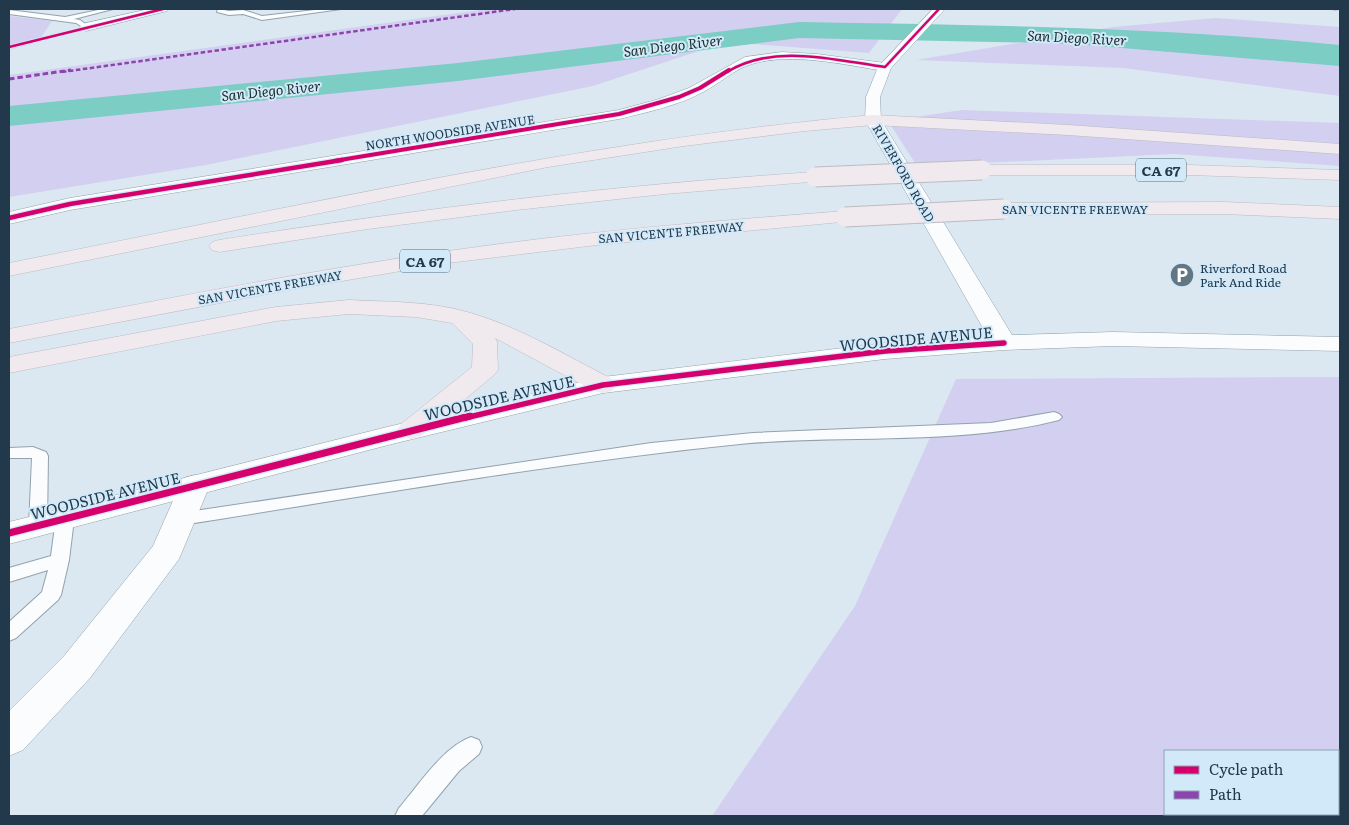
<svg xmlns="http://www.w3.org/2000/svg" width="1349" height="825" font-family="Literata,serif">
  <rect width="100%" height="100%" fill="#dbe8f1"/>
  <g fill="#d3cff0" fill-rule="evenodd">
    <polygon points="487,9 902,9 869,53 726,42 593,86 206,165 9,197 9,75"/>
    <polygon points="9,16 52,21 38,42 9,50"/>
    <polygon points="1216,18 1340,27 1340,96 1123,68 916,60 1113,27"/>
    <polygon points="962,110 1340,123 1340,166 1174,154 917,166 888,121"/>
    <path d="M1340,377v439h-628l143,-210 101,-227zM1165,751h173v63h-173z"/>
  </g>
  <polygon fill="#7ccdc4" points="1195,34 1340,47 1340,66 1098,46 1124,39"/>
  <g fill="none" stroke-linecap="round" stroke-linejoin="round">
    <path fill="#7ccdc4" fill-rule="evenodd" d="M799,22c181,3 361,5 541,23v18l-97,-9 -194,-11 -250,-5 -341,43 -449,45v-20l449,-43z"/>
    <g stroke="#92a2ad" stroke-width="2">
      <g id="service">
        <polygon points="103,9 113,9 74,19 80,20 88,26 88,28 86,29 76,23 9,14 9,10 65,17"/>
        <polygon points="218,9 229,11 243,10 262,16 324,9 341,9 262,20 243,14 229,15 217,12"/>
        <path d="M1054,412l5,2 3,3 -3,3c-102,26 -214,14 -319,24 -187,19 -373,52 -559,81l-6,-2 -3,-4 3,-4 6,-2 470,-70 102,-10 238,-10z"/>
        <polygon points="33,447 46,452 48,456 47,526 44,530 38,532 32,530 29,526 32,458 9,458 9,448"/>
        <polygon points="65,513 71,515 74,519 69,560 61,595 58,600 16,638 9,641 9,622 42,592 48,570 9,582 9,568 51,556 56,519 59,515"/>
        <path d="M471,737l8,3 3,7 -3,7 -20,17 -37,45h-27l4,-8c19,-22 44,-61 72,-71z"/>
      </g>
    </g>
    <g stroke="#92a2ad" stroke-width="1">
      <polygon id="minor" points="195,475 206,478 210,485 179,559 90,678 23,750 9,756 9,711 64,656 153,546 180,485 184,478"/>
    </g>
    <g stroke="#92a2ad" stroke-width="1">
      <g id="tertiary">
        <polygon points="149,9 169,9 167,11 86,31 80,27 82,24"/>
        <path d="M782,52l35,2 68,9 7,4 -7,4c-40,-6 -93,-19 -133,-7 -18,5 -33,20 -49,28 -26,14 -55,20 -84,27l-549,91 -61,14v-12l61,-14 549,-88 40,-11 30,-11 56,-31z"/>
      </g>
    </g>
    <g stroke="#92a2ad" stroke-width="1">
      <polygon id="secondary" points="933,9 945,9 891,68 880,97 881,120 1012,335 1113,332 1340,337 1340,351 1113,346 1004,350 885,359 603,393 392,444 9,544 9,522 387,427 603,377 885,343 988,337 865,120 866,97 878,67"/>
    </g>
    <g stroke="#bcbbc2" stroke-width="1">
      <g id="motorway">
        <path d="M873,115l195,10 272,19v10l-272,-19 -195,-10 -68,6 -121,15 -136,21 -539,109v-13c287,-56 572,-122 864,-148z"/>
        <polygon points="982,165 1188,165 1340,170 1340,180 1188,175 982,175 976,174 973,170 976,166"/>
        <path d="M815,172l6,1 3,4 -3,4 -156,13 -149,16 -148,19 -149,23 -7,-2 -3,-4 3,-4 7,-2c198,-31 396,-55 596,-68z"/>
        <polygon points="1223,202 1340,207 1340,219 1223,214 1004,215 997,213 994,209 997,205 1004,203"/>
        <path d="M845,211l7,2 3,4 -3,4 -255,24 -149,18 -165,28 -274,52v-14c146,-28 292,-57 439,-78 132,-19 264,-30 397,-40z"/>
        <path d="M349,300c39,2 80,1 118,12 51,14 98,43 145,67l4,6 -4,6 -9,2 -9,-2 -99,-53 2,4 1,28 -4,5 -73,61 -10,3 -10,-3 -4,-6 4,-6 71,-57 1,-23 -21,-21 -36,-6 -67,-3 -73,7 -267,52v-16l267,-50z"/>
      </g>
    </g>
    <use href="#service" fill="#fafcfd" fill-rule="evenodd"/>
    <use href="#minor" fill="#fafcfd" fill-rule="evenodd"/>
    <use href="#tertiary" fill="#fafcfd" fill-rule="evenodd"/>
    <use href="#secondary" fill="#fafcfd" fill-rule="evenodd"/>
    <use href="#motorway" fill="#f0eaee" fill-rule="evenodd"/>
    <g stroke="#bcbbc2" stroke-width="21" stroke-linecap="butt">
      <g id="motorway-bridge">
        <polyline points="815,177 982,170"/>
        <polyline points="845,217 1004,209"/>
      </g>
    </g>
    <use href="#motorway-bridge" stroke="#f0eaee" stroke-width="19"/>
    <g stroke="#8e44ad" stroke-width="2.5" stroke-dasharray="4.5 2.5" stroke-linecap="butt">
      <polyline points="1333,9 1340,9"/>
      <polyline points="62,72 515,9"/>
    </g>
    <polyline stroke="#8e44ad" stroke-width="3" stroke-dasharray="5.5 3" stroke-linecap="butt" points="9,79 71,70"/>
    <g stroke="#d2e9fa" stroke-width="4">
      <g id="cycleway-far4">
        <polyline points="9,47 163,9"/>
        <path d="M727,72c47,-29 107,-12 158,-5l54,-58"/>
      </g>
    </g>
    <g stroke="#d2e9fa" stroke-width="5.5">
      <polyline id="cycleway-far3" points="334,161 619,114 679,97 700,88 729,70"/>
    </g>
    <g stroke="#d2e9fa" stroke-width="7">
      <polyline id="cycleway-far2" points="9,218 70,204 342,160"/>
    </g>
    <g stroke="#d2e9fa" stroke-width="8">
      <polyline id="cycleway-far1" points="465,418 603,385 885,351 1004,343"/>
    </g>
    <g stroke="#d2e9fa" stroke-width="10">
      <polyline id="cycleway" points="9,533 470,416"/>
    </g>
    <use href="#cycleway-far4" stroke="#d6006c" stroke-width="2.5"/>
    <use href="#cycleway-far3" stroke="#d6006c" stroke-width="4"/>
    <use href="#cycleway-far2" stroke="#d6006c" stroke-width="4.5"/>
    <use href="#cycleway-far1" stroke="#d6006c" stroke-width="5.5"/>
    <use href="#cycleway" stroke="#d6006c" stroke-width="7"/>
  </g>
  <defs>
    <g id="parking-disc" transform="scale(1.25)"><circle r="9.5" fill="#627684" stroke="#d2e9fa"/><path d="M-3.5-5.5H1a3.5 3.5 0 0 1 0 7H-1V5.5H-3.5ZM-1-3.4V-.6H.8a1.4 1.4 0 0 0 0-2.8Z" fill="#fff"/></g>
  </defs>
  <g fill-rule="evenodd">
    <use href="#parking-disc" x="1182" y="275"/>
  </g>
  <g text-anchor="middle" dominant-baseline="central" stroke-width="4" stroke-linejoin="round" paint-order="stroke">
    <g font-size="12" fill="#21394a" stroke="#d2e9fa">
      <text transform="translate(450 132) rotate(-9)">NORTH WOODSIDE AVENUE</text>
      <text transform="translate(904 173) rotate(60)">RIVERFORD ROAD</text>
      <text x="1075" y="209">SAN VICENTE FREEWAY</text>
      <text transform="translate(671 232) rotate(-5)">SAN VICENTE FREEWAY</text>
      <text transform="translate(270 287) rotate(-10)">SAN VICENTE FREEWAY</text>
    </g>
    <g font-size="12" fill="#21394a" stroke="#d2e9fa" text-anchor="start">
      <text x="1200" y="268">Riverford Road<tspan x="1200" dy="14">Park And Ride</tspan></text>
    </g>
    <g font-size="14" font-style="italic" fill="#1a2e2a" stroke="#d2e9fa">
      <text transform="translate(1077 37) rotate(3)">San Diego River</text>
      <text transform="translate(673 45) rotate(-7)">San Diego River</text>
      <text transform="translate(271 90) rotate(-6)">San Diego River</text>
    </g>
    <g fill="#d2e9fa" stroke="#566e7f" stroke-width="1">
      <rect x="1136" y="158.5" width="50" height="23" rx="4"/>
      <rect x="400" y="249.5" width="50" height="23" rx="4"/>
    </g>
    <g font-size="14" font-weight="bold" fill="#21394a">
      <text x="1161" y="170">CA 67</text>
      <text x="425" y="261">CA 67</text>
    </g>
    <g font-size="15" fill="#21394a" stroke="#d2e9fa">
      <text transform="translate(916 338) rotate(-5)">WOODSIDE AVENUE</text>
      <text transform="translate(499 397) rotate(-13)">WOODSIDE AVENUE</text>
      <text transform="translate(105 495) rotate(-14)">WOODSIDE AVENUE</text>
    </g>
  </g>
  <rect width="1349" height="825" fill="none" stroke="#21394a" stroke-width="20"/>
  <rect x="1164" y="750" width="175" height="65" fill="#d2e9fa" stroke="#8ba3b4"/>
  <rect x="1174" y="766" width="25" height="8" fill="#d6006c" stroke="#8ba3b4"/>
  <text x="1209" y="775" font-size="15" fill="#21394a">Cycle path</text>
  <rect x="1174" y="791" width="25" height="8" fill="#8e44ad" stroke="#8ba3b4"/>
  <text x="1209" y="800" font-size="15" fill="#21394a">Path</text>
</svg>
